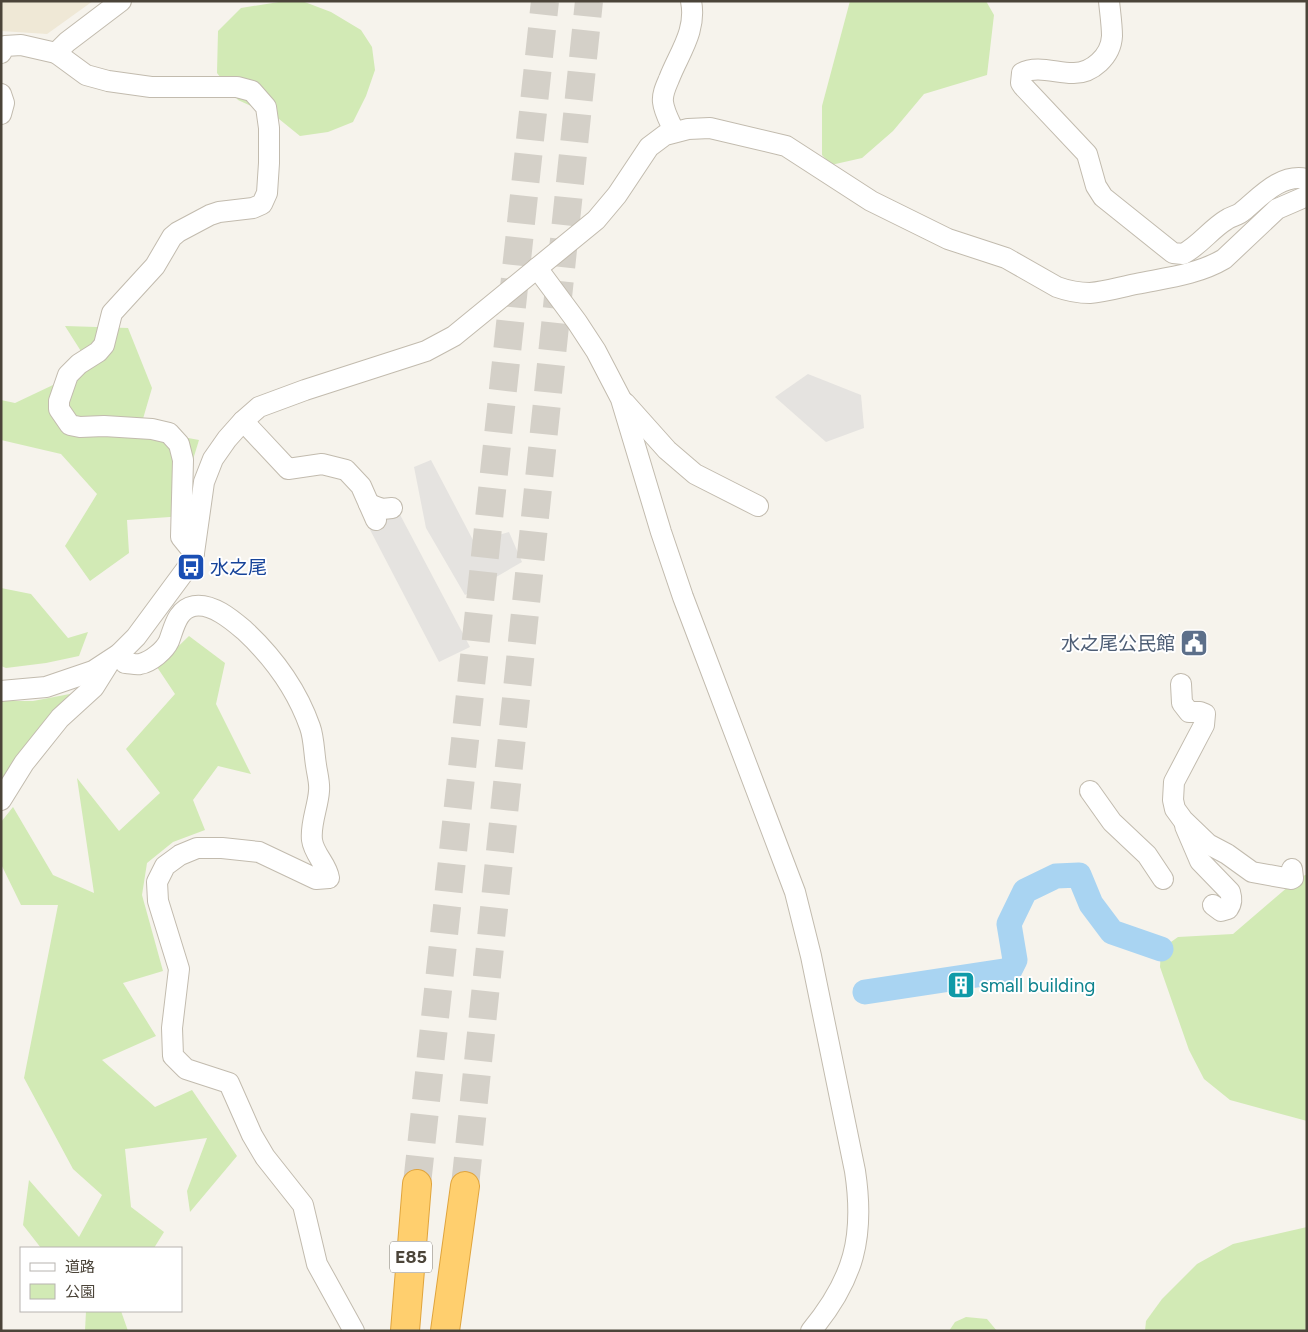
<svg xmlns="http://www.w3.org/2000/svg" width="1308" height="1332" font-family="Figtree,'Noto Sans JP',sans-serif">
  <rect width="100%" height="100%" fill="#f6f3ec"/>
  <polygon fill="#efe8d6" points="1,1 93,1 47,34 1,31"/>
  <g fill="#d2eab5">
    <polygon points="285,1 302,1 331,12 361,30 372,47 375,70 366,96 353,122 328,132 300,136 279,119 238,100 217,73 218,31 241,8"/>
    <polygon points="850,1 986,1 994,15 987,75 924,94 893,131 862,158 831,165 822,155 822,106"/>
    <polygon points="65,326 128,328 152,388 140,429 199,440 188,476 184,516 127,520 129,553 90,581 65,546 97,494 61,454 1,440 1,400 15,403 91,367"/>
    <polygon points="1,588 31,594 68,638 88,632 79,656 46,663 6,668 1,666"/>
    <polygon points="189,636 225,663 216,704 251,774 218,766 193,800 205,830 173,842 147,863 142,895 163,971 123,983 156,1036 102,1060 155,1107 192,1090 237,1156 190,1212 187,1191 207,1138 125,1149 131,1207 164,1232 154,1248 41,1248 23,1225 29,1180 79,1237 102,1195 73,1169 24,1078 58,905 21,905 1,864 1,822 13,807 53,875 94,893 77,778 119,831 160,793 126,749 175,694 157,667"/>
    <polygon points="75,693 1,784 1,701 33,701"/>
    <polygon points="1307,874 1307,1121 1230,1100 1204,1079 1189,1050 1160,967 1161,949 1178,937 1233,934 1296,880"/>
    <polygon points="1307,1227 1307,1331 1145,1331 1146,1321 1162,1299 1197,1264 1233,1244"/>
    <polygon points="86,1311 121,1311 128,1331 85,1331"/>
    <polygon points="966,1317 987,1319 997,1331 949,1331 955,1322"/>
  </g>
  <g fill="#e5e3e0">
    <polygon points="808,374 861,395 864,428 826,442 775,397"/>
    <polygon points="431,460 474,542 509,532 522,562 465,595 426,528 414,467"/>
    <polygon points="397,509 470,647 439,662 367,524"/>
  </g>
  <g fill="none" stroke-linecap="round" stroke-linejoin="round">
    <polyline stroke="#a9d4f2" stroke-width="25" points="865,992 1010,970 1015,960 1009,924 1025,891 1056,876 1079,875 1091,904 1112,932 1161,949"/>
    <g stroke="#d4d0c8" stroke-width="28" stroke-dasharray="28 14" stroke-linecap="butt">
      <polyline points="417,1184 545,1"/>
      <polyline points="465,1186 589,1"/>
    </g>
    <g stroke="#c2bbae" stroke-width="22">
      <g id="minor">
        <path d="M1109,1c1,11 3,24 3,35 -1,20 -20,38 -40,37 -15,0 -36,-8 -50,0l-1,10 2,3 64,68 9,32 7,11 70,56 10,1c16,-8 28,-25 43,-34 5,-4 12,-4 17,-9 18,-15 38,-38 64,-32"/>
        <polyline points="1,53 5,46 21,45 56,53 67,42 121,1"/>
        <polyline points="56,53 86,75 108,81 151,87 237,87 252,91 266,107 269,128 269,163 267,193 262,204 253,208 219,212 210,215 178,232 172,237 155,266 112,313 104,345 98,352 79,364 68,375 59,401 59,409 70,425 80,427 104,426 152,429 169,433 179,444 183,460 181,537 194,553"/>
        <polyline points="1,94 4,103 1,114"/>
        <path d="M674,131c-4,-9 -10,-19 -11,-29 -1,-8 3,-16 6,-23 10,-26 28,-48 22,-78"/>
        <path d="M537,268l40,54 19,29 25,48 40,133 22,65 112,295 16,64 44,215c10,66 -1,108 -44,160"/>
        <polyline points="625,403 667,450 695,474 758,506"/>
        <polyline points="243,421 288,469 322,464 346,470 361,486 376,520"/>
        <polyline points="369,504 382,509 392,508"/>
        <path d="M119,654l6,9c5,0 11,2 15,1 11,-2 25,-14 29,-23 5,-13 8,-32 25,-35 18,-3 37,13 50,24 28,26 53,60 66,97 4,11 4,26 6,38 1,8 4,18 3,26 -1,16 -9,33 -7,49 2,15 15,24 17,38l-13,1 -57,-27 -37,-4h-25l-17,7 -15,11 -8,16 1,19 21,68 -7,59 1,28 13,13 43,14 23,52 13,22 38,48 14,59 37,67"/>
        <polyline points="1181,684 1182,703 1189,712 1200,712 1205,714 1204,725 1174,782 1173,800 1175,809 1183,820 1208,844 1227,854 1252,872 1291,879 1293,878 1292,869"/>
        <path d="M1,691l45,-4 47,-16 26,-17 17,-17 51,-69 7,-15 10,-71 9,-23 14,-20 16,-18 16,-14 46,-17 121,-39 28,-15 142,-116 21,-25 32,-48 16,-12 23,-6 22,-1 76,18 85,55 77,38 58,19 51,29c11,4 22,6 33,6 15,-1 31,-6 46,-9 29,-6 61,-9 88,-25l53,-50 30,-13"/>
        <polyline points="1090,791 1112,822 1147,855 1163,879"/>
        <polyline points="1,800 24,763 60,718 94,687 109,663"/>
        <path d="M1185,826l15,35 30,31c2,7 2,11 -2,17l-7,2 -8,-6"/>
      </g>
    </g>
    <g stroke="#e0a43c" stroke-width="30">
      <g id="highway">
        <polyline points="405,1331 417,1184"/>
        <polyline points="445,1331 465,1186"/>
      </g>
    </g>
    <use href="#minor" stroke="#fff" stroke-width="20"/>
    <use href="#highway" stroke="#ffcf6e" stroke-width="28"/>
  </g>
  <defs>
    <g id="bus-square" transform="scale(1.4375)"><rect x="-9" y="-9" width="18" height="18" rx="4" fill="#1a4fb4" stroke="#fff"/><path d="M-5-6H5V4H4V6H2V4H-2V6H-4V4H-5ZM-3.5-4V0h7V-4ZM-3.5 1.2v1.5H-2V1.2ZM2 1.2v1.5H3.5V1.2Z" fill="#fff"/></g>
    <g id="civic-square" transform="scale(1.4375)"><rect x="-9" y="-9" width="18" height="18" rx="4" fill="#5c6f8a" stroke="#fff"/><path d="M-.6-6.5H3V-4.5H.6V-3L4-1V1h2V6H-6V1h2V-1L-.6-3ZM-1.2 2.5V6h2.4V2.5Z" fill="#fff"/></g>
    <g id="building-square" transform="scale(1.4375)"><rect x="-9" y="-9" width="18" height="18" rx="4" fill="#0f9aa8" stroke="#fff"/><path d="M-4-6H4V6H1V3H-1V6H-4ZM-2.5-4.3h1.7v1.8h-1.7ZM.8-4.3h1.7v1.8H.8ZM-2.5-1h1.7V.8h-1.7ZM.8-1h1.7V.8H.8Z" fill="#fff"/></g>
  </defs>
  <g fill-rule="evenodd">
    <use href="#bus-square" x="191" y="567"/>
    <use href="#civic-square" x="1194" y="643"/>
    <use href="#building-square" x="961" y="985"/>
  </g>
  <g text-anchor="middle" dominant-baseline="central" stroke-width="4" stroke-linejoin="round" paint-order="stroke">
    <rect fill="#fff" stroke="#817c74" stroke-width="1" x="390" y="1241.5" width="42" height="31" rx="4"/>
    <g font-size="18" font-weight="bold" fill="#4b4439">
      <text x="411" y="1257">E85</text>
    </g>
    <g font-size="19" fill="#164399" stroke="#fff" text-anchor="start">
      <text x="210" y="567">水之尾</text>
    </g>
    <g font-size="19" fill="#4e5e75" stroke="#fff" text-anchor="end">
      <text x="1175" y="643">水之尾公民館</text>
    </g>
    <g font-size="19" fill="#0d838f" stroke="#fff" text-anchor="start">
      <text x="980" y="985">small building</text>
    </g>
  </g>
  <rect width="1308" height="1332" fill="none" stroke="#4b4439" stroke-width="5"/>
  <rect x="20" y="1247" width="162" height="65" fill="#ffffff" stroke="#b7b4b0"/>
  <rect x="30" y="1263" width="25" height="8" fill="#ffffff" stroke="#b7b4b0"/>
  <text x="65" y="1272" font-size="15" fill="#4b4439">道路</text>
  <rect x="30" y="1284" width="25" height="15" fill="#d2eab5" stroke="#b7b4b0"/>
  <text x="65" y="1297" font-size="15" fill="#4b4439">公園</text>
</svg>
